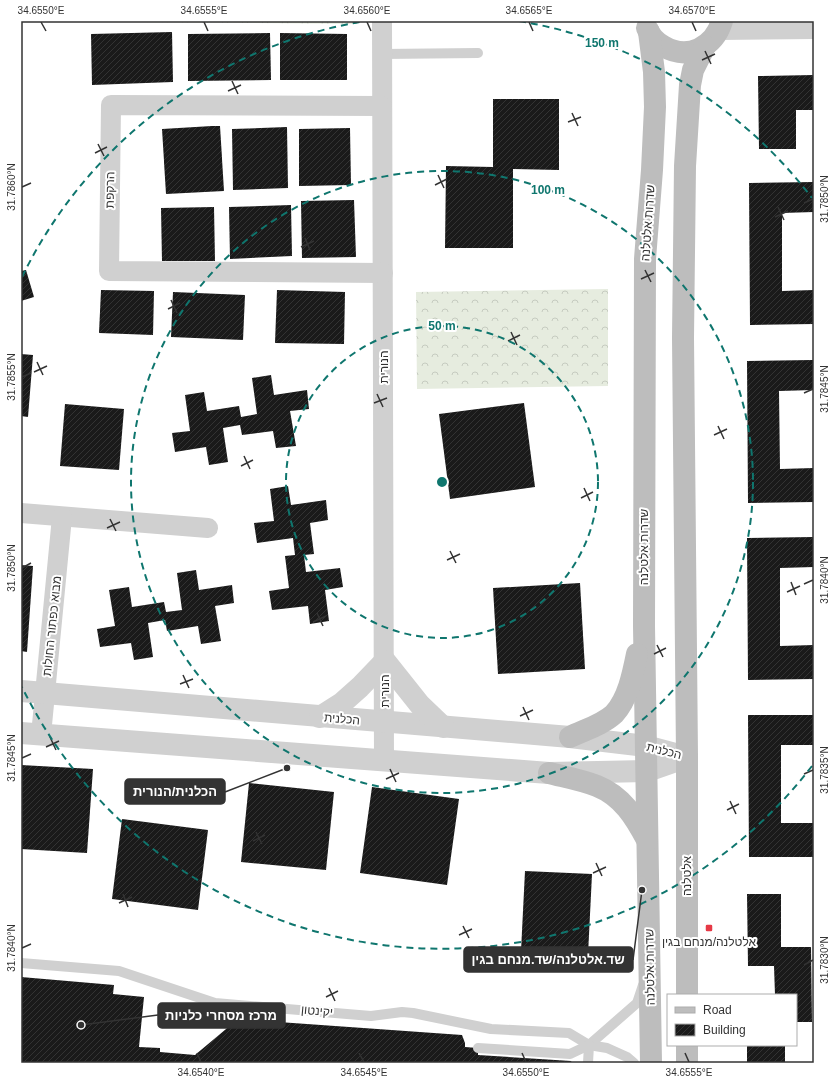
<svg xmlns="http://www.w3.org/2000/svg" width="835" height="1084" font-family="Helvetica,'Noto Sans Hebrew',sans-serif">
  <defs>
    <pattern id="forest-crowns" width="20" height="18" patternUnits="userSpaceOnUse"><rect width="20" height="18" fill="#e6ecdf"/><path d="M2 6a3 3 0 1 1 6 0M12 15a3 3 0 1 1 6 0" fill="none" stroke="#c6cbc0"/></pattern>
    <pattern id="building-hatch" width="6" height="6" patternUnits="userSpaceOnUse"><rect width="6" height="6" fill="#1a1a1a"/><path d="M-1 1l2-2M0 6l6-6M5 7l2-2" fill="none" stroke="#333"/></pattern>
  </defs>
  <rect width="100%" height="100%" fill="#fff"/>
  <g fill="url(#forest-crowns)">
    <polygon points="21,21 357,21 357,24"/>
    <polygon points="608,289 608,386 417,389 416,292"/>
  </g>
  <g fill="url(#building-hatch)">
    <polygon points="172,32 173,82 92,85 91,34"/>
    <polygon points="270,33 271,80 188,81 188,34"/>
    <polygon points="280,33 347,34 347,80 280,80"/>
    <polygon points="814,75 814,110 796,110 796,149 759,149 758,76"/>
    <polygon points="493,99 559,99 559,170 513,169 513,248 445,248 446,166 493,167"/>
    <polygon points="212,126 220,126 224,191 166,194 162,129"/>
    <polygon points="287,127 288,188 233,190 232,129"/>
    <polygon points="350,128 351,185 299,186 299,129"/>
    <polygon points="814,182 814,212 782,213 782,291 814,290 814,324 750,325 749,183"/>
    <polygon points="354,200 356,257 302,258 301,201"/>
    <polygon points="291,205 292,256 230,259 229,207"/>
    <polygon points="214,207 215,261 162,261 161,208"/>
    <polygon points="26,270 34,297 21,301 21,271"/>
    <polygon points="101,290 154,291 153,335 99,333"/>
    <polygon points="277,290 345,292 344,344 275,343"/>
    <polygon points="173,292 245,295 243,340 171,337"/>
    <polygon points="21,354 33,355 28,417 21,416"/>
    <polygon points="813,360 814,390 779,391 780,469 814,468 814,502 748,503 747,361"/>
    <polygon points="271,375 274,395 307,390 309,409 290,411 296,446 276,448 273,431 242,435 240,425 223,428 228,462 209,465 206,447 175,452 172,433 190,431 185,395 204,392 207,411 239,406 241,417 257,414 252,378"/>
    <polygon points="524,403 535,487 450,499 439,414"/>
    <polygon points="65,404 124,409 119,470 60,466"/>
    <polygon points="288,486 291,505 326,500 328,520 310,523 314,554 304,555 306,572 340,568 343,587 325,590 329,621 310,624 308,606 272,610 269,591 289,588 285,556 295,555 293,538 257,543 254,523 274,521 270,489"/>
    <polygon points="814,537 814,567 780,568 780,646 814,645 814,679 748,680 747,538"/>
    <polygon points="21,565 33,566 27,652 21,651"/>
    <polygon points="196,570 199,590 232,585 234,603 215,606 221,641 201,644 198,626 167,631 165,620 148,623 153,657 134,660 131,643 100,647 97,629 115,626 109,590 129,587 132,607 164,602 166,612 182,610 177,573"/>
    <polygon points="580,583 585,669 498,674 493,588"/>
    <polygon points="748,715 814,715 814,745 781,745 781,823 814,823 814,857 749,857"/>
    <polygon points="21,765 93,769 87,853 21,849"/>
    <polygon points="249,783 334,792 326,870 241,862"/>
    <polygon points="372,787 459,799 447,885 360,873"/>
    <polygon points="122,819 208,830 198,910 112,899"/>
    <polygon points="525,871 592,874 588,955 521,951"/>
    <polygon points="747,894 781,894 781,947 811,947 812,1022 796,1022 796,995 775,995 774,966 748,966"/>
    <polygon points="21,977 114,985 113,994 144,997 139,1047 160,1048 160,1052 195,1055 238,1019 462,1035 465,1043 465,1047 478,1048 478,1055 571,1061 572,1063 21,1063"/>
    <rect x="747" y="1045" width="38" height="18"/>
  </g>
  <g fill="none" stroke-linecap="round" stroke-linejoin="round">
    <g stroke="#d0d0d0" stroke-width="10">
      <polyline points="382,54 478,53"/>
      <polyline points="21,963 119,971 215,1003 371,1016 402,1012 413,1013 491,1029 569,1033 589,1045 607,1048 627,1057 634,1063"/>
      <polyline points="478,1048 570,1054 589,1045 637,1003 643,985"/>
      <polyline points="588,1063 589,1045"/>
    </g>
    <g stroke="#d0d0d0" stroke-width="20">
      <polyline points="382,21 384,760"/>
      <polyline points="382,106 111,105 109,271 383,273"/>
      <polyline points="21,513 208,528"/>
      <polyline points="41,735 62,517"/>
    </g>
    <g stroke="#d0d0d0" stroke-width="22">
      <polyline points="719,29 814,28"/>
      <polyline points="21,691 570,737 646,746 687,757"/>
      <polyline points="320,717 342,703 360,687 385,661 420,705 443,727"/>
      <polyline points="21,733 549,773 647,771 687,757"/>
    </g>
    <g stroke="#bdbdbd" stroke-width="22">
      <path d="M647,28c3,8 9,14 16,18 25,15 51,1 59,-25"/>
      <polyline points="649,32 654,72 655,107 652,170 645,259 644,626 651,1063"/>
      <path d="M570,737c14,-7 32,-12 44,-23 14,-15 19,-40 23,-60"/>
      <path d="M549,773c16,4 33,7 48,13 25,10 38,31 50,54"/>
      <polyline points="687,995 687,757 683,338 685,166 690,85 693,70 705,46"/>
      <polyline points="687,1063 687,1045"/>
    </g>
  </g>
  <path fill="none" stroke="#333" stroke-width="1.5" d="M41,22l5,9M204,22l4,9M367,22l4,9M529,22l4,9M692,22l4,9M705,51l6,13M702,60l13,-6M232,81l6,13M228,91l13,-6M572,113l6,13M568,122l13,-5M98,144l6,12M95,153l12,-6M438,175l6,13M435,185l12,-6M22,187l9,-4M804,203l9,-4M778,207l6,13M775,217l13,-6M305,238l5,12M301,247l13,-6M645,270l6,12M641,279l13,-6M171,300l6,13M168,309l12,-6M511,332l6,13M508,341l12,-6M37,362l6,13M34,372l13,-6M22,377l9,-4M804,393l9,-4M377,394l6,13M374,403l13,-5M718,426l6,13M714,435l13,-6M244,456l6,13M241,466l12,-6M584,488l6,13M581,498l12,-6M110,519l6,12M107,528l13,-6M450,551l6,12M447,560l13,-6M22,568l9,-5M791,582l5,13M804,584l9,-4M787,592l13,-6M317,613l6,13M313,622l13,-6M657,645l6,12M654,654l12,-6M183,675l6,13M180,684l13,-5M523,707l6,13M520,716l13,-6M50,737l6,13M46,747l13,-6M22,758l9,-4M390,769l6,13M804,774l9,-4M386,779l13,-6M730,801l6,13M727,810l12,-6M256,832l6,12M253,841l12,-6M596,863l6,13M593,873l13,-6M123,894l5,13M119,903l13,-6M463,926l6,12M459,935l13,-6M22,948l9,-4M804,965l9,-5M329,988l6,13M326,997l12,-6M197,1053l4,9M359,1053l5,9M522,1053l4,9M685,1053l4,9"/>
  <g fill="none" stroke="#0f766e" stroke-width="2" stroke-dasharray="7 5">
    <circle cx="442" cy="482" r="156"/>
    <circle cx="442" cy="482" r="311"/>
    <path d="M812 766A467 467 0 0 1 22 687M22 277A467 467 0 0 1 365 21M519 21A467 467 0 0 1 812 198"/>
  </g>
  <rect fill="#e63946" stroke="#fff" stroke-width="1.5" x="705" y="924" width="8" height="8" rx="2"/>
  <g text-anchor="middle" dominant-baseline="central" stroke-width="4" stroke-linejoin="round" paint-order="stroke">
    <g font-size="12" fill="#333" stroke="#fff">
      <text transform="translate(110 190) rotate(-89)">הרקפת</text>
      <text transform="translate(648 223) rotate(-86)">שדרות אלטלנה</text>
      <text transform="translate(384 367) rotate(-90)">הנורית</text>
      <text transform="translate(644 547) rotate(-90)">שדרות אלטלנה</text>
      <text transform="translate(52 626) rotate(-84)">מבוא כפתור החולות</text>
      <text transform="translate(385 691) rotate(-90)">הנורית</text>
      <text transform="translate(342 719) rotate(5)">הכלנית</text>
      <text transform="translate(664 751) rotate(14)">הכלנית</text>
      <text transform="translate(687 876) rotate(-90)">אלטלנה</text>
      <text transform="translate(650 967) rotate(-91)">שדרות אלטלנה</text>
      <text transform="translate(317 1011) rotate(5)">יקינטון</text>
    </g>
    <g font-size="12" fill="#333" stroke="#fff">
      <text x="709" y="942">אלטלנה/מנחם בגין</text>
    </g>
  </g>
  <circle cx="442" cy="482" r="6" fill="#0f766e" stroke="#fff" stroke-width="2"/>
  <g font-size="12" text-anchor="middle" font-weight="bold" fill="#0f766e" stroke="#fff" stroke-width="4" stroke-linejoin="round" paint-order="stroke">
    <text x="602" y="47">150 m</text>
    <text x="548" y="194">100 m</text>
    <text x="442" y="330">50 m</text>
  </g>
  <path fill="none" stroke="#333" stroke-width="1.5" d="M287 768L225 792M642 890L633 960M81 1025L158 1015"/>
  <g fill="#333" stroke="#fff" stroke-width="1.5">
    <circle cx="287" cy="768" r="4"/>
    <circle cx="642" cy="890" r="4"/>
    <circle cx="81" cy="1025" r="4"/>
  </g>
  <g fill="#333" stroke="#333" stroke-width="1.5">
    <rect x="125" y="779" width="100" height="25" rx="4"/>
    <rect x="464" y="947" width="169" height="25" rx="4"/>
    <rect x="158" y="1003" width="127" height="25" rx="4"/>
  </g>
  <g font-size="13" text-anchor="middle" font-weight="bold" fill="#fff">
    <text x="175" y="796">הכלנית/הנורית</text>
    <text x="548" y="964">שד.אלטלנה/שד.מנחם בגין</text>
    <text x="221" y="1020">מרכז מסחרי כלניות</text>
  </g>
  <rect width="835" height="1084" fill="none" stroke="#ffffff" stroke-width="44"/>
  <rect x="667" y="994" width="130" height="52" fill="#ffffff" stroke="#adadad"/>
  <rect x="675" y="1007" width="20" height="6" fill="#bdbdbd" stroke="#adadad"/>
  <text x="703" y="1014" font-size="12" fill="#333333">Road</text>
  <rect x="675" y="1024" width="20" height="12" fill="url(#building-hatch)" stroke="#adadad"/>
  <text x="703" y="1034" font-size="12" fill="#333333">Building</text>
  <rect x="22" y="22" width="791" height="1040" fill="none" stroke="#333" stroke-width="1.5"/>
  <g font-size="10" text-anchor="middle" fill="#333">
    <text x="41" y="14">34.6550°E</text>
    <text x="204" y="14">34.6555°E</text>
    <text x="367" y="14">34.6560°E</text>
    <text x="529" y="14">34.6565°E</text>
    <text x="692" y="14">34.6570°E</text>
    <text transform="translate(11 187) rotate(-90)" y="4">31.7860°N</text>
    <text transform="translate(824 199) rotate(-90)" y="4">31.7850°N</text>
    <text transform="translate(11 377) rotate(-90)" y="4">31.7855°N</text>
    <text transform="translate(824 389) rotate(-90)" y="4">31.7845°N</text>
    <text transform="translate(11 568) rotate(-90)" y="4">31.7850°N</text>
    <text transform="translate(824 580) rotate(-90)" y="4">31.7840°N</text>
    <text transform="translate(11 758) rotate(-90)" y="4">31.7845°N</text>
    <text transform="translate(824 770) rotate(-90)" y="4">31.7835°N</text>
    <text transform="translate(11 948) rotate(-90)" y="4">31.7840°N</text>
    <text transform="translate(824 960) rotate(-90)" y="4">31.7830°N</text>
    <text x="201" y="1076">34.6540°E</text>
    <text x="364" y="1076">34.6545°E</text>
    <text x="526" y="1076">34.6550°E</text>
    <text x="689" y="1076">34.6555°E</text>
  </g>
</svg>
